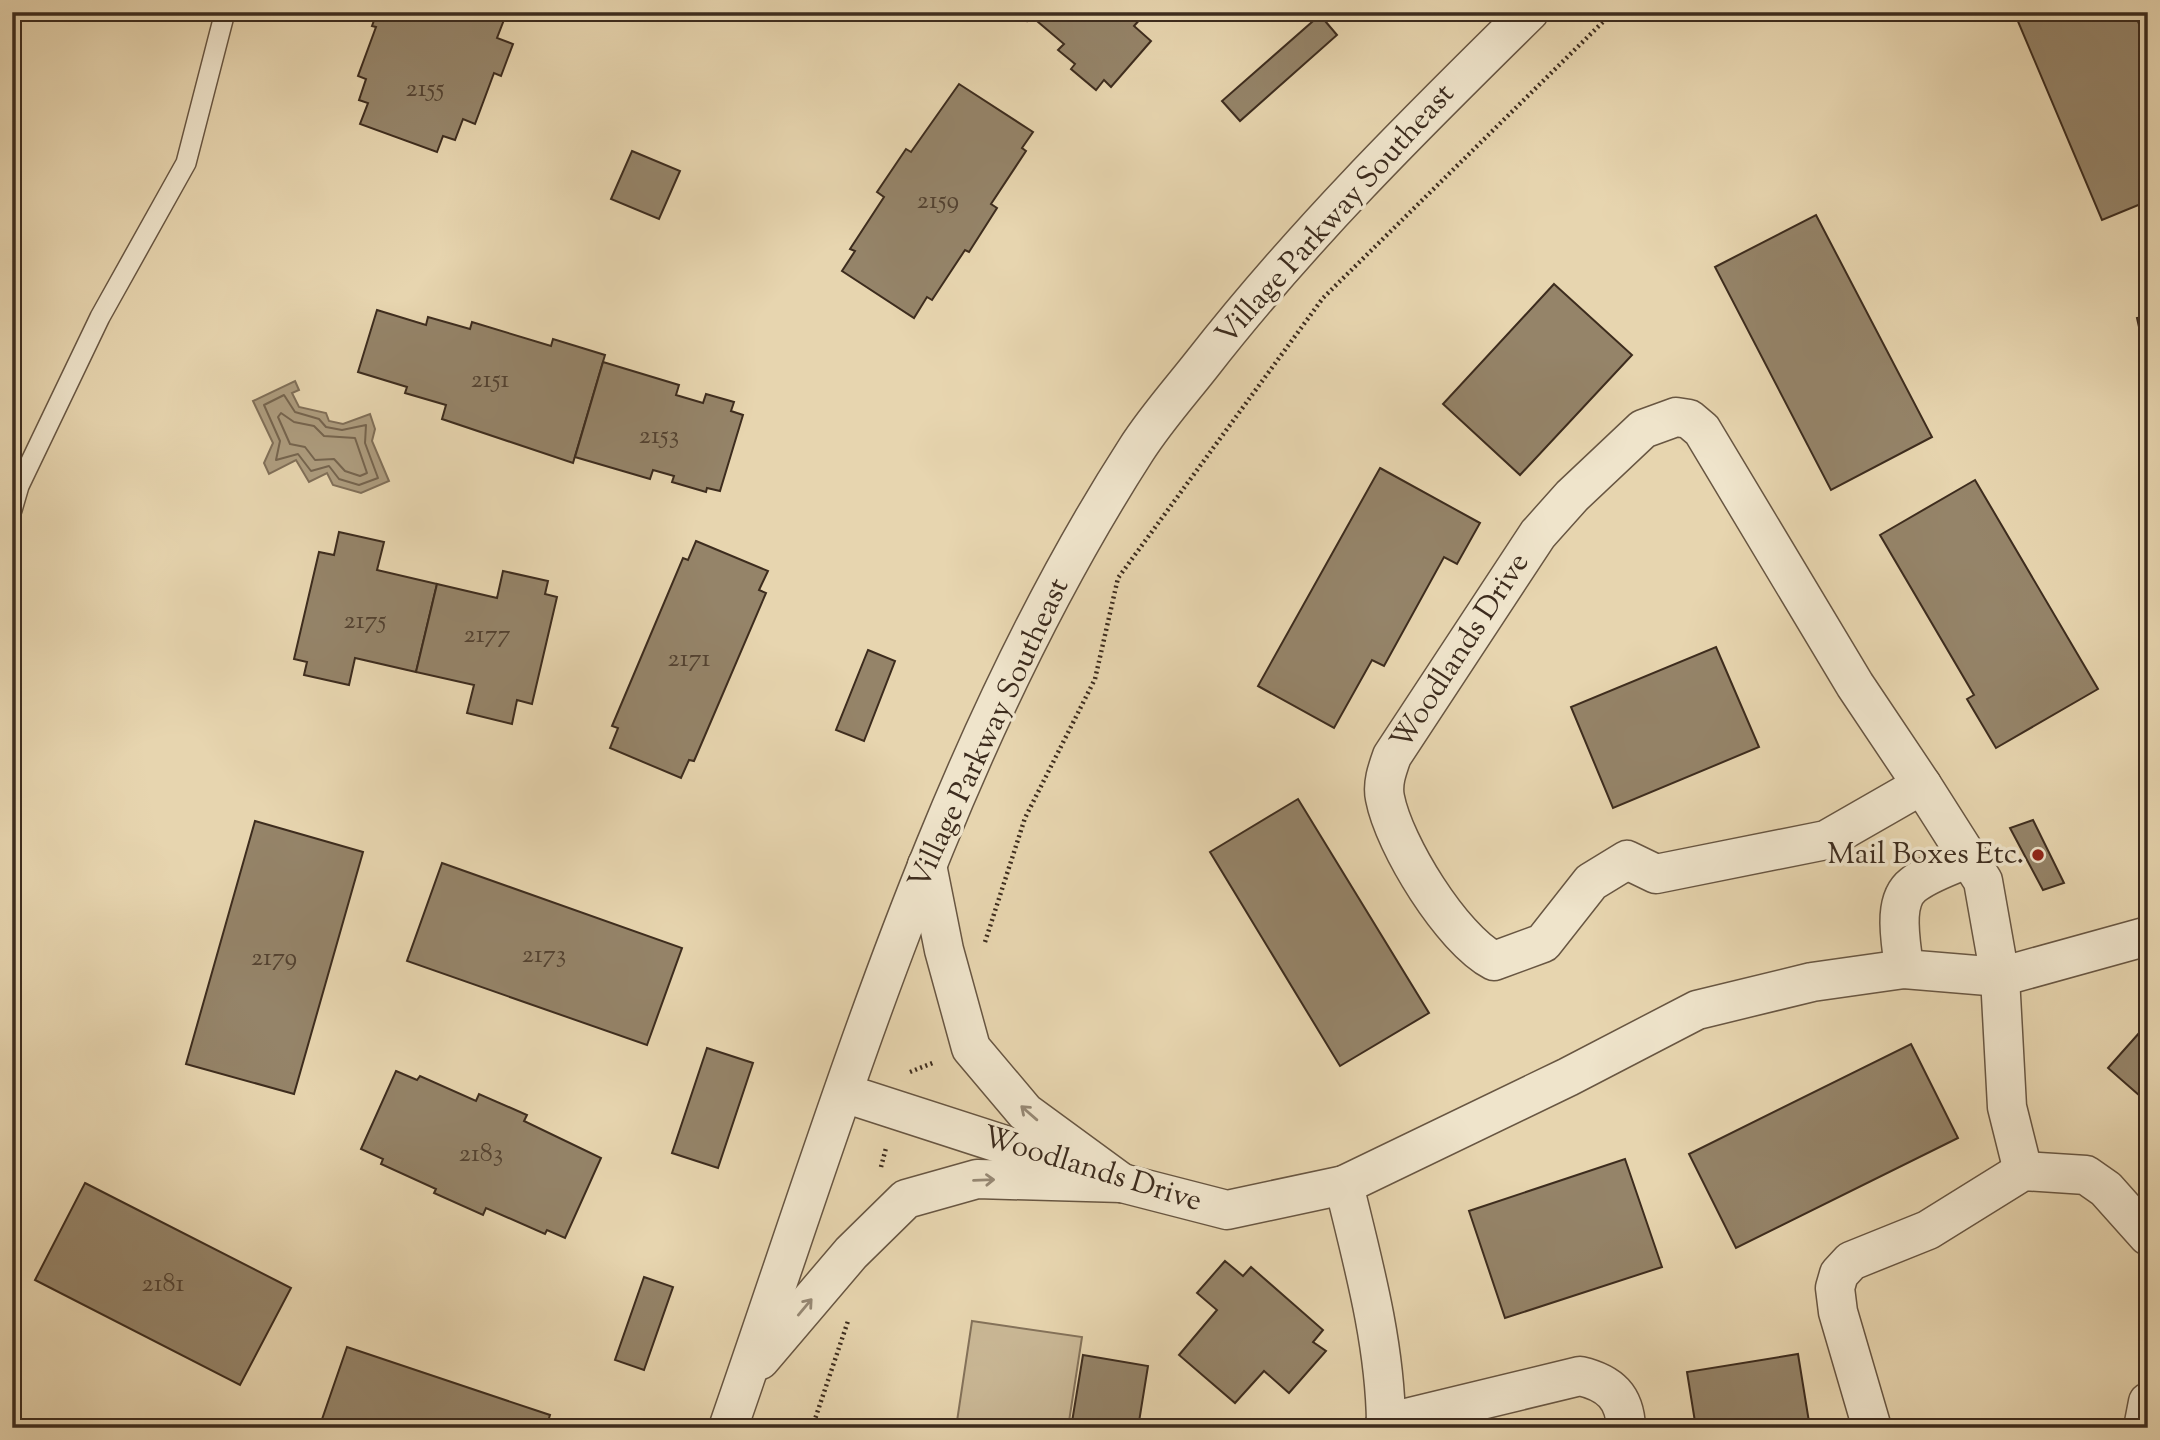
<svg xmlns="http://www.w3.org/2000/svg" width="2160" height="1440" font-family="'Sorts Mill Goudy',serif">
  <rect width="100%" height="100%" fill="#e7d5af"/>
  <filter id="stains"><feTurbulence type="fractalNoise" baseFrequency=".00286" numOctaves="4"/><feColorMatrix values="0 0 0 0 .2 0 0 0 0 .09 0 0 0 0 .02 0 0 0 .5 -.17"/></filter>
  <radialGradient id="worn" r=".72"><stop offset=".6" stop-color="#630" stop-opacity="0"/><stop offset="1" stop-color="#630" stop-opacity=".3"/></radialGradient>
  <polygon fill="#cab896" stroke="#84725a" stroke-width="2" points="972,1321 1082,1337 1068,1428 956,1428"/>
  <polygon fill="#ad9c7e" stroke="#806f58" stroke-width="2" points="295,381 299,390 292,393 299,407 326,413 329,421 343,424 370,414 375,429 372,441 389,481 361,493 333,485 327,473 309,482 296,460 269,474 264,463 273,443 253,401"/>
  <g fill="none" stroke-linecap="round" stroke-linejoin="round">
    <g stroke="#75644e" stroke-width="2">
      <polygon points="284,395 295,412 319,419 326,427 342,430 366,425 365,443 378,478 359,485 339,479 329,466 311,471 298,454 276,460 280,441 264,405"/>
      <polygon points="281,413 294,422 314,426 324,436 355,438 367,473 360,476 345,471 334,459 315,460 305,447 290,444 278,417"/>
    </g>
  </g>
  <g fill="#958469" stroke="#3d2c1e" stroke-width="2">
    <polygon points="377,12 507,12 497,38 513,44 501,76 494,73 475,124 463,119 455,140 443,136 437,152 360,124 368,103 359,100 366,79 358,76 376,27 372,26"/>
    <polygon points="1017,12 1136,12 1142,17 1134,26 1151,41 1111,87 1104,80 1096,90 1071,69 1075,64 1058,50 1064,44 1031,16 1027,21"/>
    <polygon points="2014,12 2134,12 2148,45 2148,201 2102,220"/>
    <polygon points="1320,15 1337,35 1240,121 1222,101"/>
    <polygon points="959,84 1033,132 1022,148 1026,151 991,204 997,208 969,252 965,250 932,300 927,297 914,318 842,271 855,251 850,249 884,197 877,192 906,149 911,152"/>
    <polygon points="632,151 680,171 659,219 611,199"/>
    <polygon points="1816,215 1932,437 1831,490 1715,267"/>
    <polygon points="1554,284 1632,355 1520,475 1443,404"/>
    <polygon points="377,310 426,325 428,317 470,329 472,322 551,346 553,339 605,355 573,463 442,419 446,405 405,393 407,387 358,372"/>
    <polygon points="2148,316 2148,367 2137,318"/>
    <polygon points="603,362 679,385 676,395 703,403 706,394 734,402 731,411 743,415 720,491 707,488 706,492 672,482 674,476 653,470 650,479 575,457"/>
    <polygon points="1380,468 1480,523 1457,564 1444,557 1384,666 1372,660 1334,728 1258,686"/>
    <polygon points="1975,480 2098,689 1996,748 1967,699 1974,695 1880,535"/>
    <polygon points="339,532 384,542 377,570 437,584 416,672 355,658 349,685 304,675 307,662 294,659 319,552 334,555"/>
    <polygon points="696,541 768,571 759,590 766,593 694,761 689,760 681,778 610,748 618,728 612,726 683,558 688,560"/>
    <polygon points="503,571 548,581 545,594 557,597 532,704 517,700 512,724 467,713 474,685 416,672 437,584 497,598"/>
    <polygon points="1716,647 1759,747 1613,808 1571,707"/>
    <polygon points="868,650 895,661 864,741 836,730"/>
    <polygon points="1298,799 1429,1013 1340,1066 1210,852"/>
    <polygon points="2033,820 2064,883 2043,890 2010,828"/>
    <polygon points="255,821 363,852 294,1094 186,1064"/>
    <polygon points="442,863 682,948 647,1045 407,961"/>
    <polygon points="2148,1023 2148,1103 2108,1068"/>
    <polygon points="1911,1044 1958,1138 1736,1248 1689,1154"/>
    <polygon points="707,1048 753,1063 718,1168 672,1153"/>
    <polygon points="396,1071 417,1080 420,1076 476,1101 479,1094 527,1115 524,1121 601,1158 565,1238 547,1230 545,1234 486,1208 483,1215 434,1193 436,1189 381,1164 383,1159 361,1149"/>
    <polygon points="1625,1159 1662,1267 1505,1318 1469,1211"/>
    <polygon points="85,1183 291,1288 240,1385 35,1280"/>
    <polygon points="1225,1261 1243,1276 1251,1267 1323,1330 1313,1342 1326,1351 1289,1393 1264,1371 1235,1403 1179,1355 1217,1310 1197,1293"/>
    <polygon points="644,1277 673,1287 644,1370 615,1360"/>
    <polygon points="347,1347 550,1415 546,1428 319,1428"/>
    <polygon points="1798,1354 1810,1428 1696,1428 1687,1372"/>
    <polygon points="1083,1355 1148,1366 1138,1428 1071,1428"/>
  </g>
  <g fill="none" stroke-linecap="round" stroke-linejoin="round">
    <g stroke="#685642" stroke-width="22">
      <polyline id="service" points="12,510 19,486 100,317 186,163 225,12"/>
    </g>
    <g stroke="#685642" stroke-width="41">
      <g id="minor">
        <path d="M1676,417l13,2 13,11 153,255 67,100 -96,55 -170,34 -29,-14 -36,22 -48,61 -49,18c-42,-22 -100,-116 -109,-163 -3,-14 2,-28 7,-42l146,-222 34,-38 71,-67z"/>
        <polyline points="1922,785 1983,881 2000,977 2007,1107 2023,1171"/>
        <path d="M1904,969c-2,-24 -13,-67 9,-84 15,-12 38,-19 55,-27"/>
        <polyline points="844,1093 1122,1183 1227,1210 1344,1185 1568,1077 1697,1010 1812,982 1904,969 2000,977 2148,936"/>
        <path d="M1344,1185c19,78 41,157 42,238"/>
        <path d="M1383,1428l3,-5 194,-47c30,7 45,21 46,52"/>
        <polyline points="1872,1428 1838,1312 1835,1288 1839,1274 1851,1261 1928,1230 2023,1171 2086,1175 2106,1189 2148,1236"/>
        <polyline points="2143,1428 2148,1402"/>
      </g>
    </g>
    <g stroke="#685642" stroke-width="41">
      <g id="tertiary">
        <polyline points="927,865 944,950 971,1048 1025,1112 1122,1183"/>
        <polyline points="760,1360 851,1253 906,1199 977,1179 1122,1183"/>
        <path d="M728,1428c116,-333 216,-680 408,-978 19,-30 44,-58 66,-86 99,-127 212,-239 327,-352"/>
      </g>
    </g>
    <g stroke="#3d2c1e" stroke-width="4.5" stroke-dasharray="2 3.5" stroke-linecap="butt">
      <polyline points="985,942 1025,818 1095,679 1118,578 1323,298 1613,12"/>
      <polyline points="910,1072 935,1062"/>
      <polyline points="881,1167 886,1148"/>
      <polyline points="812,1428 848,1321"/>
    </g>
    <use href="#service" stroke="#efe4cb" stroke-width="19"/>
    <use href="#minor" stroke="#efe4cb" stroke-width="38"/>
    <use href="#tertiary" stroke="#efe4cb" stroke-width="38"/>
  </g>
  <defs><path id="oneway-shaft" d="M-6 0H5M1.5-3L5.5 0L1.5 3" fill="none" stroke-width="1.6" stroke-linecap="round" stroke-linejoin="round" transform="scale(1.75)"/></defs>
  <g stroke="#968874">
    <use href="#oneway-shaft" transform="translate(1029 1113) rotate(-139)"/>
    <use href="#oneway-shaft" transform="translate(984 1180) rotate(-2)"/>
    <use href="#oneway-shaft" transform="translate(805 1307) rotate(-50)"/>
  </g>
  <circle fill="#8f2418" stroke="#efe4cb" stroke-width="2.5" cx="2038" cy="855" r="7"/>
  <g text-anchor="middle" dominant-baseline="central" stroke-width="7" stroke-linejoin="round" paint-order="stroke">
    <g font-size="26" fill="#534231">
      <text x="425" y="89">2155</text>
      <text x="938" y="201">2159</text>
      <text x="490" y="380">2151</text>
      <text x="659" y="436">2153</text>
      <text x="365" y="621">2175</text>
      <text x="487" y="635">2177</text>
      <text x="689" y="659">2171</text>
      <text x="544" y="955">2173</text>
      <text x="274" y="958">2179</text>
      <text x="481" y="1154">2183</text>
      <text x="163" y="1284">2181</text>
    </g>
    <g font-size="30" fill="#3d2c1e" stroke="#efe4cb">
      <text transform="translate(1336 215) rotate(-48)">Village Parkway Southeast</text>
      <text transform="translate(1461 652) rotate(-57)">Woodlands Drive</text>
      <text transform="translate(990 734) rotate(-65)">Village Parkway Southeast</text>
      <text transform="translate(1092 1170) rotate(17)">Woodlands Drive</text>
    </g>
    <g font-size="30" fill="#3d2c1e" stroke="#efe4cb" text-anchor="end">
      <text x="2024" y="855">Mail Boxes Etc.</text>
    </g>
  </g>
  <rect width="2160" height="1440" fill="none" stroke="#e7d5af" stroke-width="42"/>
  <rect x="14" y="14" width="2132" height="1412" fill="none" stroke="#3d2c1e" stroke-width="3.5"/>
  <rect x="21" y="21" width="2118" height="1398" fill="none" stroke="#3d2c1e" stroke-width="2"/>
  <rect width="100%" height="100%" filter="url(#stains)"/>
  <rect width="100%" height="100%" fill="url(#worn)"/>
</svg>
